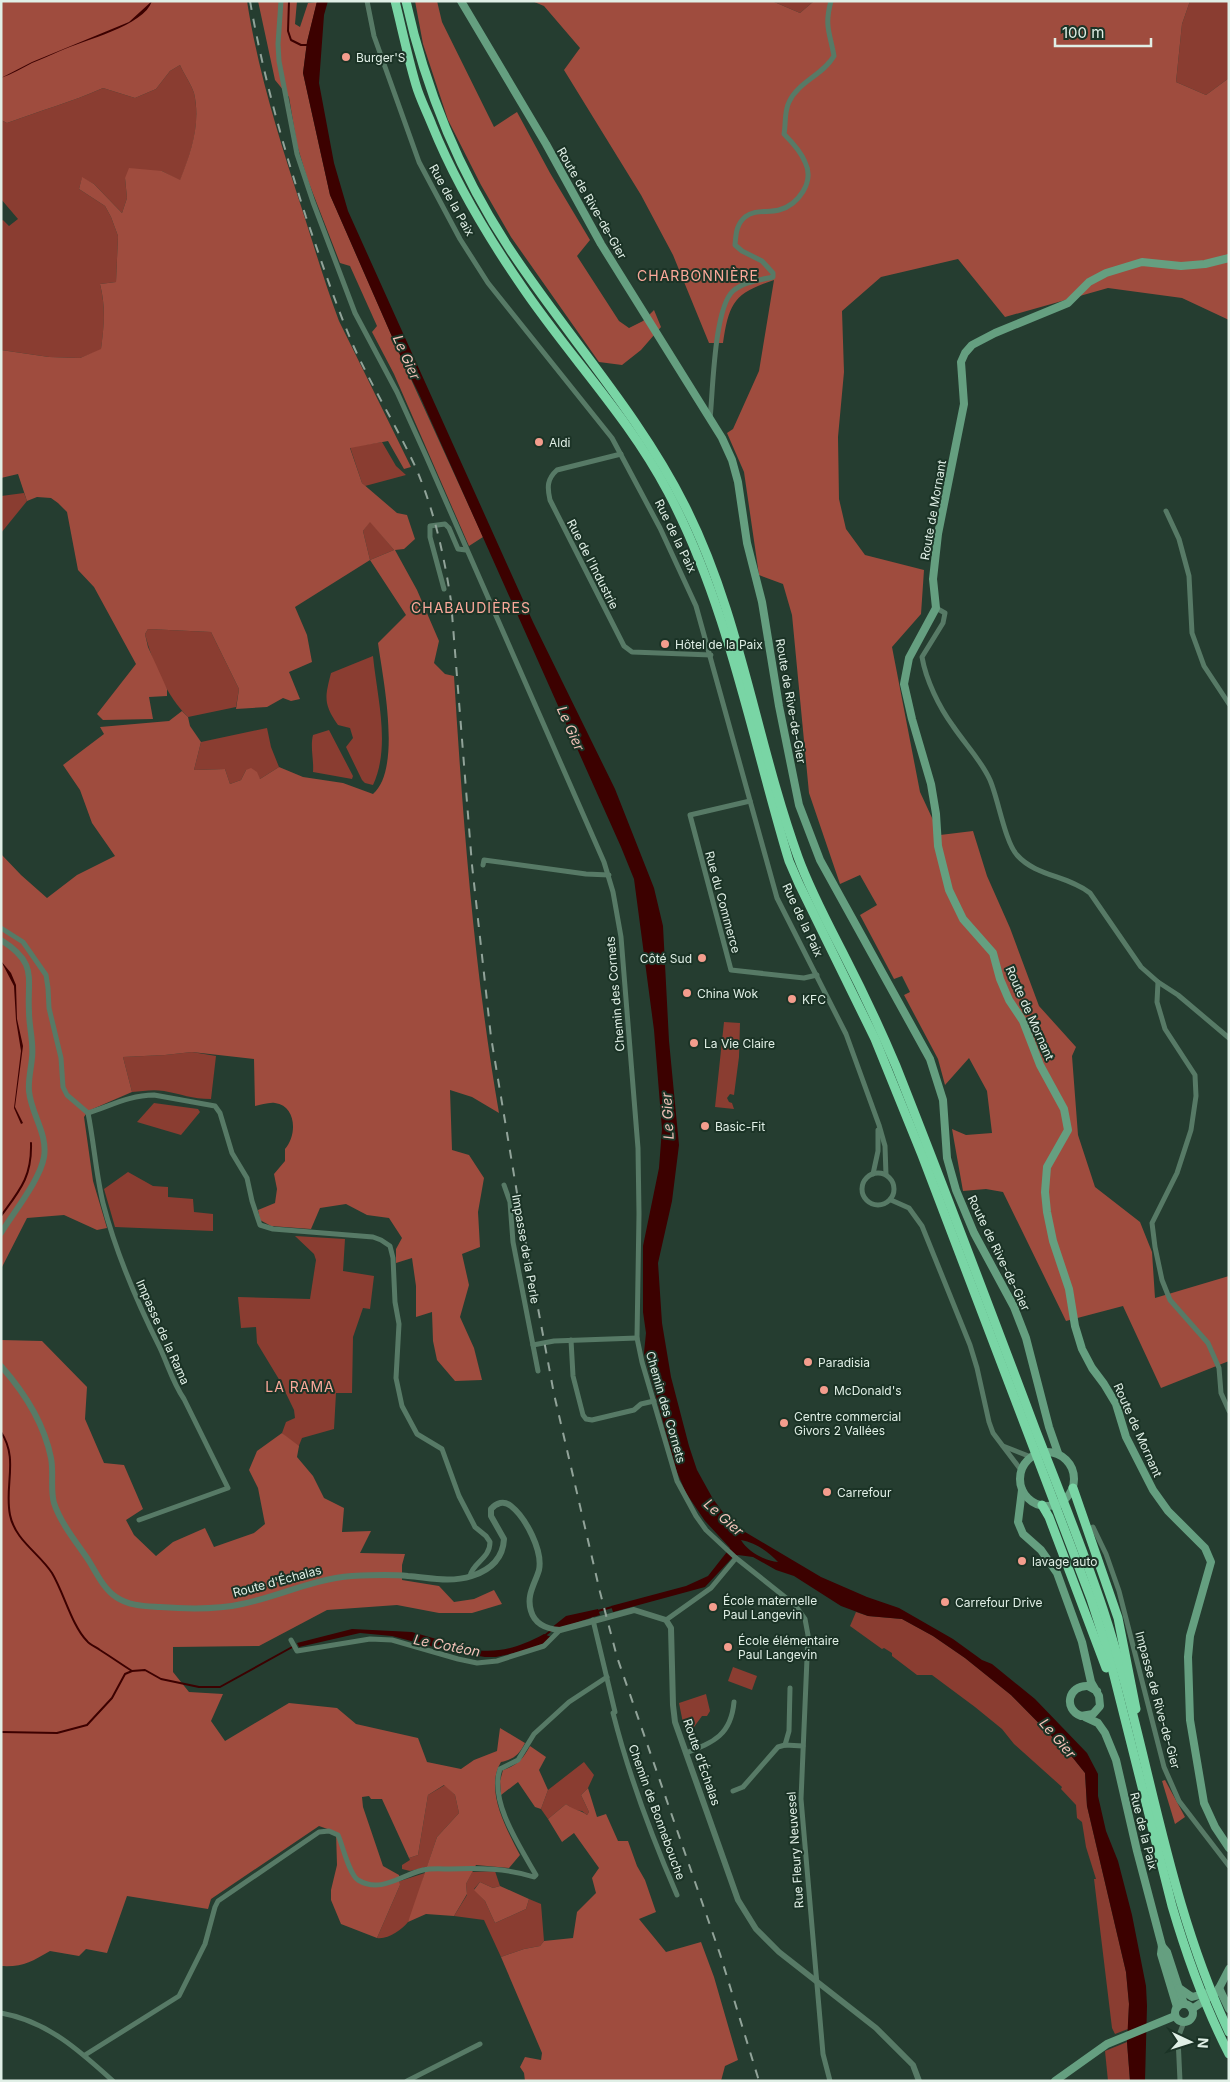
<svg xmlns="http://www.w3.org/2000/svg" width="1230" height="2082" font-family="Inter,sans-serif">
  <rect width="100%" height="100%" fill="#253d30"/>
  <g fill="#8a3d31">
    <polygon points="772,1 814,1 800,13"/>
    <polygon points="1190,1 1229,1 1229,78 1206,95 1176,82 1182,24"/>
    <path d="M180,65c4,9 11,19 14,28 7,31 -3,60 -14,88l-18,-10 -37,7 2,20 -5,15 -28,-29 -12,-6 -3,11 26,17 6,11 7,19 -2,46 -16,2c6,25 4,41 1,66l-21,8 -31,-1 -48,-7v-129l2,-1 6,6 9,-7 -17,-20v-79l6,3c32,-12 65,-21 96,-35l32,10 21,-9 14,-18z"/>
    <polygon points="382,442 396,466 406,475 365,486 362,483 350,447"/>
    <polygon points="24,493 27,501 1,533 1,496"/>
    <polygon points="370,521 394,550 370,560 363,531"/>
    <path d="M148,629l63,3 28,57 -3,18 -48,10c-21,-20 -36,-55 -43,-83z"/>
    <path d="M373,656c4,41 18,90 0,129l-8,-2 -3,-3 -16,-33 7,-9 -3,-10 -12,-3c-15,-21 -13,-28 -7,-52z"/>
    <polygon points="267,728 271,747 279,767 260,779 246,770 241,780 230,784 225,769 194,770 201,742"/>
    <path d="M329,730l24,46 -1,3 -39,-7c1,-12 -3,-25 0,-37z"/>
    <polygon points="724,1022 740,1023 739,1057 734,1095 730,1094 727,1098 729,1102 732,1103 734,1109 715,1107"/>
    <path d="M192,1052l24,4 -5,43c-19,0 -30,-5 -47,-8 -11,-2 -21,0 -32,1l-9,-35 42,-2z"/>
    <polygon points="154,1103 198,1109 200,1112 181,1135 137,1122"/>
    <polygon points="128,1172 153,1186 168,1187 168,1197 193,1199 194,1212 213,1214 213,1231 115,1227 104,1189"/>
    <polygon points="295,1236 345,1239 343,1271 374,1276 370,1309 363,1308 353,1337 352,1393 336,1393 334,1429 302,1438 298,1448 282,1433 286,1422 295,1418 294,1410 280,1381 257,1343 256,1327 241,1328 238,1297 310,1299 316,1260 314,1254"/>
    <polygon points="856,1612 868,1616 902,1619 933,1636 965,1658 1011,1695 1073,1758 1085,1773 1087,1806 1126,1972 1129,2004 1128,2029 1115,2034 1112,2028 1094,1879 1096,1879 1086,1847 1082,1822 1077,1818 1076,1805 1061,1789 1062,1787 1014,1744 1002,1729 975,1707 932,1675 917,1675 892,1656 892,1653 884,1648 882,1649 850,1626"/>
    <polygon points="733,1667 757,1676 752,1690 728,1681"/>
    <polygon points="706,1694 710,1711 707,1716 702,1716 694,1727 684,1728 679,1703"/>
    <polygon points="584,1762 594,1775 588,1788 581,1795 589,1812 587,1815 582,1811 574,1810 566,1804 548,1819 541,1809 548,1790"/>
    <polygon points="445,1785 455,1795 459,1813 437,1837 427,1867 410,1871 402,1869 402,1865 410,1860 409,1858 418,1855 428,1795"/>
    <polygon points="495,1871 500,1886 493,1888 480,1882 474,1889 485,1901 495,1923 526,1909 529,1899 541,1904 544,1941 540,1946 524,1949 501,1957 484,1920 454,1916 467,1895 466,1884 472,1872"/>
    <path d="M425,1873c-4,11 -11,41 -17,49 -6,8 -21,18 -31,16l23,-53v-4z"/>
    <polygon points="1127,2042 1130,2081 1108,2081 1105,2051"/>
  </g>
  <g fill="#9f4c3e" fill-rule="evenodd">
    <path d="M1,1h246c11,71 33,140 55,208 12,37 23,75 37,112l72,146 -7,2 -16,-28 -38,7 12,35 35,30 10,2 8,24 -11,10 -9,1 22,40 22,51 -5,22 11,11 9,2c9,146 20,293 45,437l-27,-16 -22,-7 2,60 17,5 15,23 -6,34 2,35 -18,7 7,31 -9,32 14,31 8,32 -27,1 -18,-21 -4,-19 -1,-29 -16,5v-31l-4,-28 -16,5v-14l6,-11 -13,-20 -22,-3 -21,-11 -26,4 -9,21 -40,-3 -11,-6 -2,-10 17,-7 2,-14 -3,-15 11,-13v-12c12,-13 12,-43 -10,-46 -6,-1 -14,2 -20,3l-1,-47 -62,-7 -27,3 -42,2 9,35 -44,19 -4,6 9,64 14,47 -10,2 -33,-15 -37,3 -26,51v-415l20,21 26,23 30,-23 38,-19 -23,-33 -12,-33 -17,-25 41,-31 -4,-7 69,-6 13,-10 6,6 2,9 11,16 -7,28 31,-1 5,15 11,-4 5,-10 5,-2 6,4 3,7 19,-12 24,10 40,6 30,11c29,-25 10,-115 5,-151l28,-28 -36,-55 -75,47 12,28 5,27 -23,10 11,27 -9,2 -8,-3 -16,9 -31,2 3,-20 -28,-57 -63,-3 -3,5 3,13 19,42v7l-18,1 4,22 -50,1 -6,-6 39,-50 -42,-77 -16,-17 -11,-58 -9,-9 -7,-5 -14,-1 -10,4 -9,-27 -17,4v-128l48,7 31,1 21,-9c3,-24 5,-41 -1,-65l16,-2 2,-46 -7,-19 -6,-11 -26,-17 3,-12 12,7 28,29 5,-15 -2,-20 4,-10 33,3 18,9c11,-28 21,-57 14,-87 -3,-9 -10,-19 -14,-28l-10,6 -14,18 -21,9 -32,-10c-31,14 -64,23 -96,35l-6,-3zM370,522l24,28 -24,10 -7,-29z"/>
    <polygon points="258,1 297,1 295,24 300,27 308,3 317,2 307,42 303,73 330,195 404,364 483,537 469,546 394,374 372,332 377,326 350,266 340,263 307,178 297,145 289,97 275,80"/>
    <polygon points="415,1 437,1 442,22 494,127 517,112 550,173 590,240 577,256 619,321 629,328 643,321 654,310 661,327 641,350 622,365 599,362 511,237 481,185 448,120 423,44"/>
    <path d="M532,1h240l28,12 14,-12h376l-8,23 -6,58 30,13 23,-17v242l-47,-22 -74,-10 -103,29 -47,-58 -77,18 -39,34 2,61 -6,65 1,62 7,30 19,26 59,15 -3,44 -29,33 28,145 20,43 33,-4 14,45 23,52 29,78 37,41 -4,9 6,79 17,52 45,35 12,30 3,46 74,-22v85l-68,27 -38,-82 -57,15 -63,-129 -17,-3 -23,2 -11,-62 14,6 26,-2 -5,-42 -18,-33 -24,27 -7,-26 -34,-64 6,-3 -8,-16 -8,3 -34,-64 17,-10 -17,-30 -20,9 -31,-91 -17,-178 -9,-31 -24,-9 -15,-103 -17,-39 6,-4 26,-58 15,-91c-40,13 -45,23 -51,63h-14l-36,-88 -32,-60 -77,-125 16,-22 -36,-42z"/>
    <path d="M1,1340l41,1 45,46 -2,32 19,44 20,2 19,44 -17,11 8,15 22,21 17,-14 32,-14 9,19 40,-14 11,-9 -7,-36 -9,-18 8,-19 25,-18 17,13 -2,11 16,19 11,22 20,10 -2,24 29,-1 -11,22 45,1 -3,11v15l37,6 15,16 20,-3 20,-9 8,14 -30,9h-33l-42,-8 -70,5 -68,36 -86,1v25l16,20 34,2 -12,27 14,20 64,-38 48,5 19,16 62,14 9,24 34,7 13,-9 23,-9 3,-23 25,15c-6,12 -11,16 -24,19 -17,28 6,68 19,93l-11,13 -33,-3 -10,19 1,10 -13,22 -28,-2 -18,8 29,-85 22,-24 -4,-18 -11,-10 -16,10 -10,60 -9,3 -27,-59h-11l-2,-3 -7,1 1,10 20,59 16,9 1,10 -23,53 -36,-14 -10,-24v-10l6,-25 -1,-33 -17,-6 -108,73 -3,10 -81,-13 -20,57 -21,-4 -7,7 -29,-5c-19,11 -26,16 -49,15z"/>
    <path d="M530,1746l16,11 -7,13 9,20 -7,19 -6,-2 -17,-25 -17,13 -1,-14 3,-11c15,-5 20,-11 27,-24z"/>
    <polygon points="1165,1780 1185,1817 1175,1824 1162,1781"/>
    <path d="M588,1788l9,29 9,-3 12,27h10l9,25 8,14 11,32 -17,7 27,33 35,-10 13,35 24,83 -13,6 -4,15h-196l-1,-8 -4,-6 5,-10 16,3 1,-7 -41,-96 23,-8 16,-3 4,-5 29,-3 4,-26 19,-19 -4,-15 7,-10 -25,-35 -12,9 -14,-23 18,-15c9,7 13,5 21,11l2,-3 -8,-17z"/>
    <polygon points="480,1882 493,1888 500,1886 529,1899 526,1909 495,1923 485,1901 474,1890"/>
  </g>
  <g fill="#3c0100" fill-rule="evenodd">
    <path d="M152,1c-8,25 -68,39 -92,50 -9,4 -18,8 -28,12 -10,5 -20,11 -31,15l31,-16 97,-40z"/>
    <path d="M317,1h11l-4,14 -5,68 15,80 14,48 185,411 82,167 39,99 9,38 6,115 10,104 -7,56 -14,62 4,60 9,54 18,69 8,24 16,29 12,16 15,14 81,48 46,20 32,11 54,31 29,21 10,4 43,35 52,54 11,21v22l8,35 12,30 14,54 14,71 1,20 -2,75h-15l-3,-39 2,-38 -3,-32 -39,-166 -2,-33 -12,-15 -62,-63 -46,-37 -32,-22 -31,-17 -34,-3 -27,-10 -47,-30 -18,-6 -23,-13 -15,-2 -6,3 -27,29 -92,25 -2,-6 75,-20 22,-10 22,-28 -25,-27 -19,-28 -9,-21 -33,-119 2,-20 -3,-21v-66l16,-78 3,-39 -8,-99 -20,-151 -13,-32 -202,-453 -15,-30 -74,-169 -27,-122 4,-31zM741,1540c15,3 27,11 37,22 -13,-1 -30,-10 -37,-22z"/>
    <polygon points="1,961 11,973 16,985 17,1019 23,1046 15,1107 23,1123 21,1124 14,1108 21,1051 16,1020 14,986"/>
    <path d="M598,1609l2,6c-16,4 -33,13 -49,13l15,-12z"/>
    <path d="M352,1629l60,3 38,11 1,3c38,8 58,7 93,-12l7,3 -5,5 -14,7 -36,8h-11l-32,-5 -61,-16 -32,-3 -61,14 -2,-4z"/>
  </g>
  <g fill="none" stroke-linecap="round" stroke-linejoin="round">
    <g stroke="#3c0100" stroke-width="2">
      <polyline points="289,1 288,31 291,40 301,45 308,45"/>
      <path d="M1,1216c19,-26 31,-39 30,-73"/>
      <path d="M1,1432c18,27 3,54 9,83 5,25 29,38 42,58 12,20 20,53 35,68 3,4 9,6 13,9 11,7 21,14 32,21"/>
      <polyline points="598,1611 612,1607"/>
      <polyline points="544,1636 552,1630"/>
      <polyline points="450,1646 475,1651"/>
      <polyline points="1,1732 57,1733 87,1725 112,1698 125,1674 132,1671 145,1670 161,1679 199,1687 220,1687 294,1646"/>
    </g>
    <g stroke="#577a66" stroke-width="5">
      <polyline points="281,1 278,44 279,61 297,154 313,202 355,313 397,392 426,456 604,862 613,892 621,937 638,1148 639,1214 637,1338 642,1362 677,1481 696,1516 706,1530 736,1558 795,1605 805,1619 808,1635 801,1799 823,2054 830,2081"/>
      <polyline points="367,1 374,36 419,162 460,239 488,283 612,438 660,528 696,606 777,898 846,1034 879,1125 885,1146 886,1175"/>
      <path d="M710,419c3,-28 4,-111 23,-128 10,-9 27,-11 40,-14v-4l-11,-12 -20,-10 -7,-6c1,-11 1,-20 10,-28 10,-8 23,-4 34,-7 19,-5 36,-28 26,-48 -4,-10 -13,-20 -21,-28 2,-10 0,-22 5,-32 9,-20 34,-27 45,-46 -4,-23 -10,-30 -3,-55"/>
      <path d="M621,454l-64,16c-10,9 -10,17 -7,30l74,146 8,6 79,3"/>
      <polyline points="1166,511 1179,539 1189,576 1192,633 1204,666 1229,704"/>
      <polyline points="444,589 430,537 430,526 445,524 449,528 458,549 466,550"/>
      <path d="M936,608l9,5 -2,10 -21,34c4,23 17,50 31,69 12,18 28,34 37,54 8,18 15,62 27,75 18,21 52,21 73,38l51,74 17,15 20,13 51,43"/>
      <polyline points="750,801 690,815 731,970 804,978 817,975"/>
      <polyline points="483,865 484,860 586,874 609,875"/>
      <path d="M1,928l22,14 23,33 2,13 1,20 12,50 2,29 4,8 21,18c22,-7 42,-18 66,-18l61,11 5,7 12,40 15,25 5,23 8,24 13,4 100,8 8,3 9,6 3,12 2,44 4,22 -3,54 6,28 15,28 25,15 17,47 16,31 11,9 4,6c0,17 -17,20 -20,34"/>
      <polyline points="1158,982 1157,1002 1165,1029 1195,1075 1196,1096 1191,1130 1177,1173 1152,1223 1155,1247 1162,1280 1170,1300 1208,1343 1219,1368 1221,1393 1229,1411"/>
      <path d="M88,1113c6,30 8,61 15,90 13,50 34,99 57,145 8,17 13,35 24,51l44,89 -89,32"/>
      <circle cx="878" cy="1189" r="16"/>
      <polyline points="873,1174 878,1151 878,1130"/>
      <polyline points="504,1185 510,1202 513,1242 538,1371"/>
      <polyline points="891,1200 909,1208 922,1226 970,1345 977,1368 989,1422 993,1433 1021,1470"/>
      <polyline points="571,1340 573,1376 583,1415 586,1419 592,1420 634,1410 641,1404 654,1401"/>
      <polyline points="533,1345 554,1341 637,1338"/>
      <polyline points="1003,1446 1031,1457"/>
      <polyline points="1093,1527 1106,1554 1119,1591 1164,1767 1179,1801 1229,1866"/>
      <path d="M593,1620l22,92 -2,1c16,63 38,122 64,182"/>
      <polyline points="666,1620 711,1588 736,1558"/>
      <polyline points="291,1640 297,1651 370,1639 392,1640 458,1659 477,1663 497,1661 544,1646 560,1630"/>
      <polyline points="785,1745 789,1731 790,1688"/>
      <path d="M686,1753c28,-11 45,-18 48,-51"/>
      <polyline points="733,1791 743,1787 778,1747 785,1745 803,1746"/>
      <path d="M1,2013c46,8 79,38 112,68"/>
      <path d="M85,2055l94,-59 26,-52 10,-37 3,-6 101,-69 10,-1 9,4c5,11 11,39 20,45 23,14 43,-5 65,-10 9,-2 19,-1 27,-1 29,-1 57,-1 84,8l2,-2c-16,-28 -47,-74 -36,-106l18,-9 16,-26 35,-32 38,-25"/>
      <polyline points="407,2081 480,2044"/>
      <polyline points="1180,2081 1178,2038 1184,2022"/>
    </g>
    <g stroke="#577a66" stroke-width="6">
      <path d="M1,940c37,23 26,37 28,72 0,15 5,31 3,46 -1,11 -4,22 -3,33 2,23 19,43 15,66 -4,23 -31,56 -43,76"/>
      <path d="M1,1366c24,27 43,57 50,92 3,15 -1,31 3,45 7,21 23,40 35,58 8,13 15,28 27,36 13,9 29,9 44,10 27,2 56,3 82,-3 38,-8 71,-25 110,-28 18,-1 38,-2 56,0 23,2 42,7 64,0 18,-6 31,-17 32,-37l-13,-23v-7c5,-6 13,-9 20,-3 15,12 32,45 28,64 -4,14 -13,25 -8,41 4,14 16,18 29,19l74,-20 32,10 5,8 2,77 2,17 63,178 18,29 23,23 97,76 37,37 6,16"/>
    </g>
    <g stroke="#659f80" stroke-width="8">
      <polyline points="461,1 546,144 601,244 722,438 732,460 738,482 747,543 762,602 779,706 799,805 820,860 930,1059 943,1100 947,1158 956,1190 974,1233 1014,1307 1026,1338 1049,1427 1058,1453"/>
      <polyline points="1229,258 1205,264 1181,266 1142,262 1106,273 1089,282 1068,303 995,333 972,345 965,353 961,362 964,404 938,534 933,579 936,608 909,658 904,684 912,719 931,784 936,814 938,846 949,890 963,919 993,953 1000,979 1009,1000 1023,1021 1040,1065 1064,1109 1068,1130 1047,1167 1045,1192 1047,1212 1053,1241 1069,1289 1075,1326 1082,1349 1092,1368 1104,1384 1116,1404 1126,1437 1153,1490 1168,1511 1205,1548 1211,1562 1190,1636 1188,1657 1190,1720 1204,1803 1215,1827 1229,1848"/>
      <circle cx="1047" cy="1479" r="27"/>
      <path d="M1022,1490l-4,32 5,12 18,16 16,23 25,69 9,40 8,14 1,10 -7,8 -12,2c-18,-7 -13,-31 7,-30l9,5"/>
      <polyline points="1085,1717 1098,1723 1105,1733 1116,1760 1137,1851 1162,1946 1161,1954 1177,2007"/>
      <polyline points="1162,1946 1167,1952 1184,2004"/>
      <polyline points="1179,1988 1192,1997 1207,1993"/>
      <polyline points="1219,1988 1229,2009"/>
      <circle cx="1184" cy="2013" r="9"/>
      <polyline points="1192,2009 1217,1992 1229,1969"/>
      <polyline points="1055,2081 1107,2044 1175,2016"/>
    </g>
    <g stroke="#79d5a5" stroke-width="9">
      <path d="M395,1c7,28 13,57 21,84 4,14 11,27 16,40 23,57 54,109 89,160 47,70 107,131 147,207 60,113 84,247 121,369l10,23 76,155 47,116 169,444 17,53 64,254c15,51 33,101 57,148"/>
      <path d="M406,1c20,91 54,173 105,250 57,86 128,163 174,255 56,111 71,235 113,351 12,33 29,65 45,96 19,37 37,75 53,113 48,121 94,243 140,365 23,59 47,118 67,178 46,140 62,288 126,423"/>
      <polyline points="1073,1488 1118,1618 1136,1709"/>
      <polyline points="1042,1505 1049,1517 1106,1668"/>
    </g>
    <path stroke="#91a399" stroke-width="2" stroke-dasharray="9 9" stroke-linecap="butt" d="M250,1c13,74 33,145 56,216 15,43 29,86 47,128 19,42 43,80 62,121 19,43 29,89 36,135l21,264 19,172 30,180 33,177 46,198 17,65 103,297 39,127"/>
  </g>
  <g fill="#f49d8d" stroke="#1b3326" stroke-width="2">
    <circle cx="346" cy="57" r="5"/>
    <circle cx="539" cy="442" r="5"/>
    <circle cx="665" cy="644" r="5"/>
    <circle cx="702" cy="958" r="5"/>
    <circle cx="687" cy="993" r="5"/>
    <circle cx="792" cy="999" r="5"/>
    <circle cx="694" cy="1043" r="5"/>
    <circle cx="705" cy="1126" r="5"/>
    <circle cx="808" cy="1362" r="5"/>
    <circle cx="824" cy="1390" r="5"/>
    <circle cx="784" cy="1423" r="5"/>
    <circle cx="827" cy="1492" r="5"/>
    <circle cx="1022" cy="1561" r="5"/>
    <circle cx="945" cy="1602" r="5"/>
    <circle cx="713" cy="1607" r="5"/>
    <circle cx="728" cy="1647" r="5"/>
  </g>
  <g text-anchor="middle" dominant-baseline="central" stroke-width="4" stroke-linejoin="round" paint-order="stroke">
    <g font-size="12" fill="#e0efe6" stroke="#1b3326" text-anchor="start">
      <text x="356" y="57">Burger'S</text>
      <text x="549" y="442">Aldi</text>
      <text x="675" y="644">Hôtel de la Paix</text>
      <text x="692" y="958" text-anchor="end">Côté Sud</text>
      <text x="697" y="993">China Wok</text>
      <text x="802" y="999">KFC</text>
      <text x="704" y="1043">La Vie Claire</text>
      <text x="715" y="1126">Basic-Fit</text>
      <text x="818" y="1362">Paradisia</text>
      <text x="834" y="1390">McDonald's</text>
      <text x="794" y="1416">Centre commercial<tspan x="794" dy="14">Givors 2 Vallées</tspan></text>
      <text x="837" y="1492">Carrefour</text>
      <text x="1032" y="1561">lavage auto</text>
      <text x="723" y="1600">École maternelle<tspan x="723" dy="14">Paul Langevin</tspan></text>
      <text x="955" y="1602">Carrefour Drive</text>
      <text x="738" y="1640">École élémentaire<tspan x="738" dy="14">Paul Langevin</tspan></text>
    </g>
    <g font-size="12" fill="#e0efe6" stroke="#1b3326">
      <text transform="translate(452 200) rotate(61)">Rue de la Paix</text>
      <text transform="translate(592 203) rotate(60)">Route de Rive-de-Gier</text>
      <text transform="translate(933 510) rotate(-80)">Route de Mornant</text>
      <text transform="translate(676 536) rotate(64)">Rue de la Paix</text>
      <text transform="translate(593 564) rotate(63)">Rue de l'Industrie</text>
      <text transform="translate(791 701) rotate(80)">Route de Rive-de-Gier</text>
      <text transform="translate(723 902) rotate(75)">Rue du Commerce</text>
      <text transform="translate(803 920) rotate(65)">Rue de la Paix</text>
      <text transform="translate(615 994) rotate(-95)">Chemin des Cornets</text>
      <text transform="translate(1030 1013) rotate(66)">Route de Mornant</text>
      <text transform="translate(526 1249) rotate(80)">Impasse de la Perle</text>
      <text transform="translate(999 1253) rotate(64)">Route de Rive-de-Gier</text>
      <text transform="translate(163 1332) rotate(66)">Impasse de la Rama</text>
      <text transform="translate(666 1407) rotate(74)">Chemin des Cornets</text>
      <text transform="translate(1138 1430) rotate(66)">Route de Mornant</text>
      <text transform="translate(277 1581) rotate(-15)">Route d'Échalas</text>
      <text transform="translate(1158 1700) rotate(75)">Impasse de Rive-de-Gier</text>
      <text transform="translate(702 1762) rotate(71)">Route d'Échalas</text>
      <text transform="translate(657 1812) rotate(70)">Chemin de Bonnebouche</text>
      <text transform="translate(1144 1831) rotate(76)">Rue de la Paix</text>
      <text transform="translate(795 1850) rotate(-94)">Rue Fleury Neuvesel</text>
    </g>
    <g font-size="14" letter-spacing="1" fill="#fba99a" stroke="#1b3326">
      <text x="698" y="275">CHARBONNIÈRE</text>
      <text x="471" y="607">CHABAUDIÈRES</text>
      <text x="300" y="1386">LA RAMA</text>
    </g>
    <g font-size="14" font-style="italic" fill="#f2c2b8" stroke="#1b3326">
      <text transform="translate(407 357) rotate(66)">Le Gier</text>
      <text transform="translate(571 728) rotate(66)">Le Gier</text>
      <text transform="translate(667 1116) rotate(-93)">Le Gier</text>
      <text transform="translate(724 1517) rotate(42)">Le Gier</text>
      <text transform="translate(447 1645) rotate(11)">Le Cotéon</text>
      <text transform="translate(1058 1738) rotate(49)">Le Gier</text>
    </g>
  </g>
  <rect width="1230" height="2082" fill="none" stroke="#e0efe6" stroke-width="5"/>
  <g transform="translate(1190 2042) rotate(94)" stroke="#1b3326" stroke-width="4" paint-order="stroke">
  <path d="M0-4L9 19L0 12L-9 19Z" fill="#e0efe6"/>
  <text y="-8" font-size="14" font-weight="bold" text-anchor="middle" fill="#e0efe6">N</text>
  </g>
  <path d="M1055 38v8h96v-8" fill="none" stroke="#e0efe6" stroke-width="2.5"/>
  <text x="1062" y="38" font-size="15" fill="#e0efe6" stroke="#1b3326" stroke-width="4" paint-order="stroke">100 m</text>
</svg>
